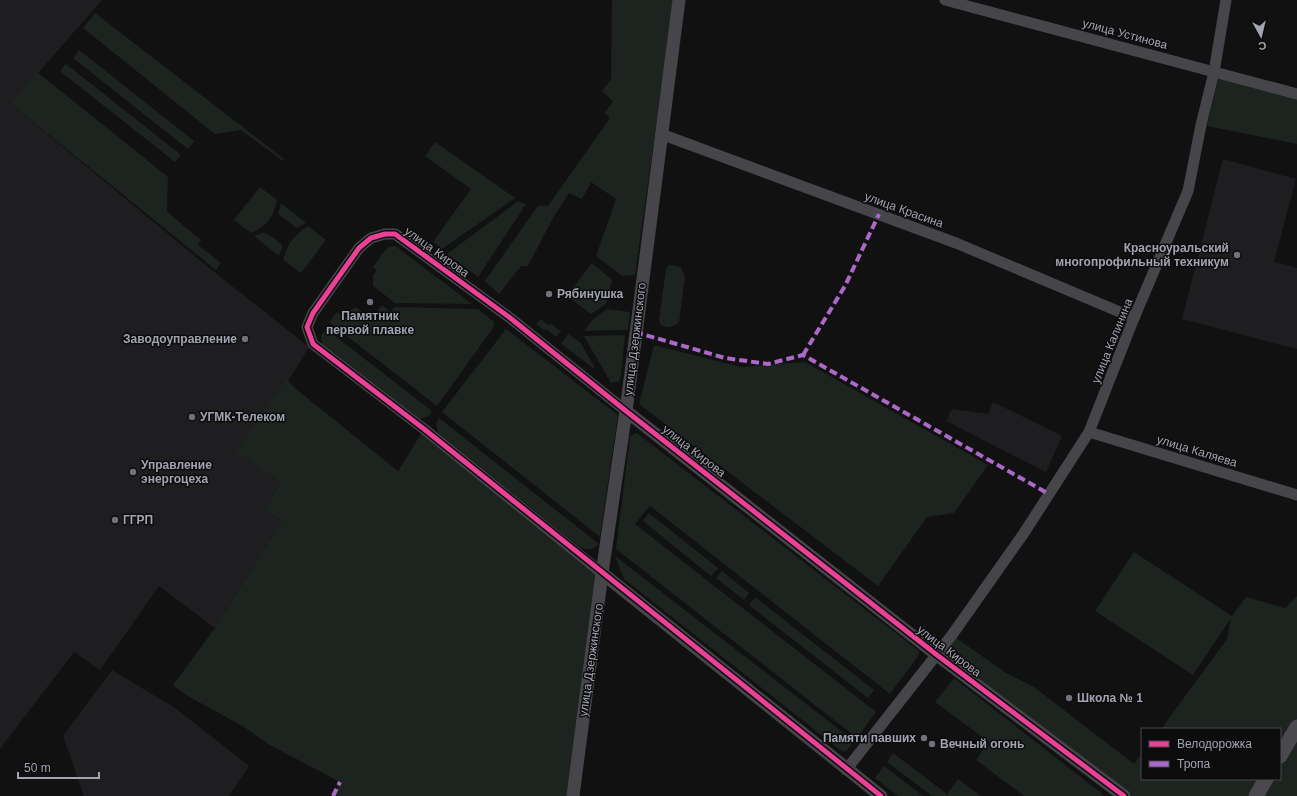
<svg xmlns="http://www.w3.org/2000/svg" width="1297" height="796" font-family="Arial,sans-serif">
  <rect width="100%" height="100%" fill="#111112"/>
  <g fill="#1e1e20">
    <polygon points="0,0 102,0 11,104 213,271 309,347 237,451 280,482 265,511 282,520 215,628 159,586 100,670 74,652 0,749"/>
    <polygon points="1223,159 1296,179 1274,262 1297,268 1297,349 1182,319"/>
    <polygon points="993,402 1062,436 1046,472 946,421 952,409 988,414"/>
    <polygon points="112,670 175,708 249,766 229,796 84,796 63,736"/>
  </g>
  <g fill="#1d231f">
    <polygon points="612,0 674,0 635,275 622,276 596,256 616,199 591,182 582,199 569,193 553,218 528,266 521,266 499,294 485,281 537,207 541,205 548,206 610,118 605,113 613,101 602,91 611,79"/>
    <polygon points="95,13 284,159 283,161 241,130 215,134 83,28"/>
    <polygon points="79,50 194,141 188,149 73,58"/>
    <polygon points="66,64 181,155 175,162 60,71"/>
    <polygon points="37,72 168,177 167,212 201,240 198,245 221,263 216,270 11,104"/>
    <polygon points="1219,77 1297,98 1297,144 1207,126"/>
    <polygon points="435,142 515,198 442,249 433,242 471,189 425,156"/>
    <path d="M260,187l17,13c-3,17 -10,26 -26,33l-17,-13z"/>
    <polygon points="517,201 526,204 478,277 447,254 513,205"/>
    <polygon points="281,203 306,223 297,228 278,214"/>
    <path d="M308,226l18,14 -25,33 -18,-13c4,-16 11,-25 25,-34z"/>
    <path d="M262,233c5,0 18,8 20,13 1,3 -2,7 -3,10l-25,-20z"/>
    <polygon points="395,246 398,248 472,304 395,303 373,286 373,275 377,270 373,267 386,249 389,247"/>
    <polygon points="592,263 612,280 606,304 591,314 567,296"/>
    <path d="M669,265l8,1 4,2 4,9 -6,45c-7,6 -11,7 -19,2l-1,-5 7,-50z"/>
    <polygon points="382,305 390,312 395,307 478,309 494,322 493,328 437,406 329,322 337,312 342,315 356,307 371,319"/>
    <polygon points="607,309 630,312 628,330 584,331 593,319"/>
    <polygon points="541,319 548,325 550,323 561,331 556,337 546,329 544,330 536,324"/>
    <polygon points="326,329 432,411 429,416 420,419 322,344 321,336"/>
    <polygon points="506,329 618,415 600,537 442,412"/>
    <polygon points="568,334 581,343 596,370 561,344"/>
    <polygon points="625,335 621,375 619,381 611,383 584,336"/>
    <polygon points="654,345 741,367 805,362 988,465 954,513 927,517 878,586 639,404"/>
    <polygon points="309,347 288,381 296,389 398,471 424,429 602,573 573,796 333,796 340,782 268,744 244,727 186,695 173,685 215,628 282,520 265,511 280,482 236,451"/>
    <path d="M439,418l160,126c-8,7 -12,7 -21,2l-140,-113 -2,-9z"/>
    <polygon points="637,433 919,651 919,655 890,694 650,506 635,524 876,712 857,738 616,549 630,436"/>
    <polygon points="649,513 718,568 711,576 643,521"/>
    <polygon points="1134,552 1232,616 1246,597 1285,608 1297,596 1297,796 1124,796 937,655 952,635 1006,673 1034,687 1134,764 1142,754 1142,779 1280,779 1280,729 1161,729 1227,639 1231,618 1193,675 1095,611"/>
    <polygon points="615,556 854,741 846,752 840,750 624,579"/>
    <polygon points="722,571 749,593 744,600 716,578"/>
    <polygon points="755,597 874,690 868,698 749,605"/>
    <polygon points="954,678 1105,796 1024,796 976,760 989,742 935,702"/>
    <polygon points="893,753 947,794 958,779 981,796 932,796 887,762"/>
    <polygon points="884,766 923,796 898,796 875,778"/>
  </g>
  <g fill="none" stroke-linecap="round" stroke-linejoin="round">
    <g stroke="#46464a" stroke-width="11">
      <polyline points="945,0 1297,94"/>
      <polyline points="661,134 956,243 1134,318"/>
      <polyline points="1089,432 1297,495"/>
      <polyline points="602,573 424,429 313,344 307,327 313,313 359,248 371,238 385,234 395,234 509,317 626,411"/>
      <polyline points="846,770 952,635 1024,533 1089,432 1134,318 1188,191 1201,125 1214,72 1226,0"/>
    </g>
    <g stroke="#46464a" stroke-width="13">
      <polyline points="626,411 937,655 1124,796"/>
      <polyline points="602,573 881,796"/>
      <polyline points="573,796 602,573 626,411 679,0"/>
    </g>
    <g stroke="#4a4a4e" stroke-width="15">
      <polyline points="1280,756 1297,727"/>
      <polyline points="1256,796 1266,779"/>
    </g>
    <g stroke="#ac68c9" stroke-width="4" stroke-dasharray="8 4" stroke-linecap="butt">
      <polyline points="635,332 725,358 768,364 803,355 1049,494"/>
      <polyline points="803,355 845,286 879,214"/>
      <polyline points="333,796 340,782"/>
    </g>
    <g stroke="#0c0c0d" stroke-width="8">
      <polyline id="cycleway" points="881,796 424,429 313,344 307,327 313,313 359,248 371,238 385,234 395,234 509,317 626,411 937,655 1124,796"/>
    </g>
    <use href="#cycleway" stroke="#ea4096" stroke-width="5"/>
  </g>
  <g fill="#70717a" stroke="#0c0c0d" stroke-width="1.5">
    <circle cx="1237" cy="255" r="4"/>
    <circle cx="549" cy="294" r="4"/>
    <circle cx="370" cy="302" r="4"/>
    <circle cx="245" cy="339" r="4"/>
    <circle cx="192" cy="417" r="4"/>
    <circle cx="133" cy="472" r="4"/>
    <circle cx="115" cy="520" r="4"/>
    <circle cx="1069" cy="698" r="4"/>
    <circle cx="924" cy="738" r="4"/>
    <circle cx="932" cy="744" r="4"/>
  </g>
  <g text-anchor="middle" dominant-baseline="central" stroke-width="3" stroke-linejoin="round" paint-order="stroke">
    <g font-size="12" fill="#a3a4b2" stroke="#0c0c0d">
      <text transform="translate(1125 34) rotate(15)">улица Устинова</text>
      <text transform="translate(904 210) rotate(20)">улица Красина</text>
      <text transform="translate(437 252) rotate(36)">улица Кирова</text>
      <text transform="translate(635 339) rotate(-83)">улица Дзержинского</text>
      <text transform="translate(1112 341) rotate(-68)">улица Калинина</text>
      <text transform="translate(694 451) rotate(38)">улица Кирова</text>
      <text transform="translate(1197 451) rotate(17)">улица Каляева</text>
      <text transform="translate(949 651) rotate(37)">улица Кирова</text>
      <text transform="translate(591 660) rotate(-82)">улица Дзержинского</text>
    </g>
    <g font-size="12" font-weight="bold" fill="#a3a4b2" stroke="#0c0c0d" text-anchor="start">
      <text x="1229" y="248" text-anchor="end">Красноуральский<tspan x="1229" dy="14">многопрофильный техникум</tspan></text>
      <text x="557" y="294">Рябинушка</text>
      <text x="370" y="316" text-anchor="middle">Памятник<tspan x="370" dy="14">первой плавке</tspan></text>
      <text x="237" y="339" text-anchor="end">Заводоуправление</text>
      <text x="200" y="417">УГМК-Телеком</text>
      <text x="141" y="465">Управление<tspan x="141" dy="14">энергоцеха</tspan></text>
      <text x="123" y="520">ГГРП</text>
      <text x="1077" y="698">Школа № 1</text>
      <text x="916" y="738" text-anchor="end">Памяти павших</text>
      <text x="940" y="744">Вечный огонь</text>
    </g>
  </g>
  <rect x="1141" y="728" width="140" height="52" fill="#0c0c0d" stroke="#48494f"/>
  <rect x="1149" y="741" width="20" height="6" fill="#ea4096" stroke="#48494f"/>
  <text x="1177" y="748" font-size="12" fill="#a3a4b2">Велодорожка</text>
  <rect x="1149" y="761" width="20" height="6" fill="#ac68c9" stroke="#48494f"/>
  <text x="1177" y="768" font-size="12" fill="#a3a4b2">Тропа</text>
  <g transform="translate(1261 36) rotate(172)" stroke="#0c0c0d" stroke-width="3" paint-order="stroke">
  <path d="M0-3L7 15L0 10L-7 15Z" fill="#a3a4b2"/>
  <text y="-6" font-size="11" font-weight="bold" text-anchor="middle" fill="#a3a4b2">С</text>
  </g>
  <path d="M18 772v6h81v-6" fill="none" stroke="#a3a4b2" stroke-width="2"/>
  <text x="24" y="772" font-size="12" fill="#a3a4b2" stroke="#0c0c0d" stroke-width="3" paint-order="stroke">50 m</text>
</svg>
